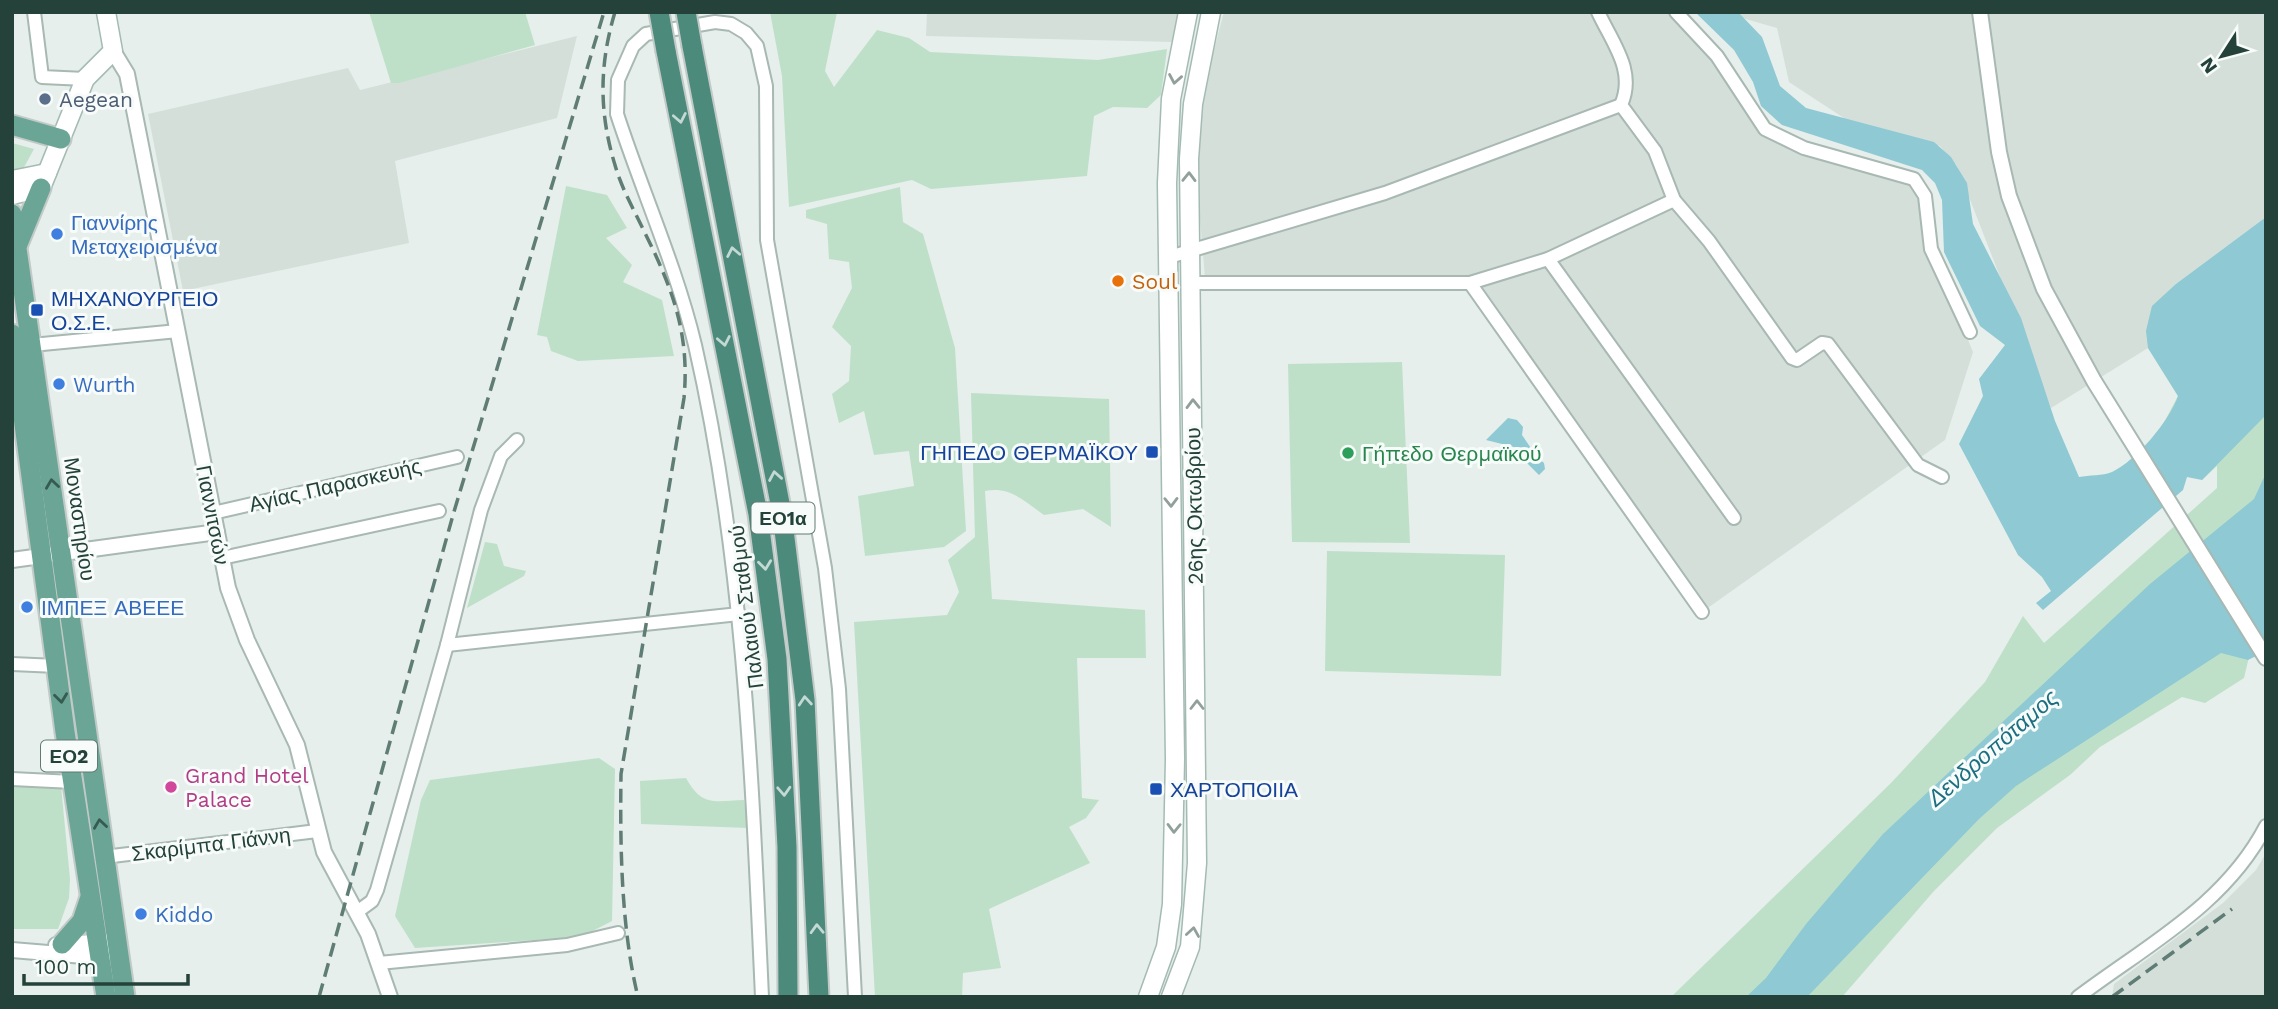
<svg xmlns="http://www.w3.org/2000/svg" width="2278" height="1009" font-family="'Work Sans',sans-serif">
  <rect width="100%" height="100%" fill="#e6efeb"/>
  <g fill="#d4dfda">
    <polygon points="927,12 1180,12 1174,42 926,36"/>
    <polygon points="1224,12 1680,12 1757,118 1791,145 1894,172 1914,187 1926,217 1946,287 1973,352 1945,440 1702,612 1470,283 1205,278 1195,160 1206,80"/>
    <polygon points="1721,12 2266,12 2266,217 2176,284 2146,331 2148,348 2051,408 1957,166 1940,146 1853,124 1789,82 1777,28"/>
    <polygon points="577,36 557,118 395,161 409,243 183,291 148,114 348,68 360,90"/>
    <polygon points="2266,853 2266,997 2112,997 2114,984 2223,903 2256,870"/>
  </g>
  <g fill="#bfe0c8">
    <polygon points="369,12 525,12 535,45 399,83 391,83"/>
    <polygon points="770,12 837,12 825,71 834,87 877,30 909,38 930,52 1098,60 1167,49 1161,95 1147,108 1113,107 1094,116 1087,176 931,189 912,180 789,207 782,76"/>
    <polygon points="12,143 34,149 22,171 13,169"/>
    <polygon points="566,186 607,195 627,228 606,238 632,265 623,282 662,300 674,356 578,361 551,351 547,337 537,335"/>
    <polygon points="900,187 903,222 923,234 955,348 966,531 944,547 865,556 858,496 914,486 909,451 874,455 864,411 839,423 832,394 849,381 851,346 832,327 852,288 849,262 829,259 827,224 806,218 806,210"/>
    <polygon points="2266,218 2266,646 2249,657 2244,678 2205,703 2182,697 2100,747 2070,775 1997,828 1934,891 1842,997 1671,997 1891,783 1985,682 2023,616 2044,643 2217,488 2217,466 2202,480 2160,430 2178,396 2148,348 2146,331 2152,306 2176,284"/>
    <polygon points="1402,362 1410,543 1292,542 1288,364"/>
    <path d="M971,393l138,6 2,128 -28,-18 -39,6c-20,-14 -34,-29 -59,-24l7,108 153,11 1,48h-69l5,140 17,2 -13,18 -17,9 21,36 -101,46 12,59 -38,5 -1,24h-87l-21,-375 93,-7 12,-23 -11,-32 27,-23z"/>
    <polygon points="485,542 497,544 504,566 526,571 524,576 467,608"/>
    <polygon points="1327,551 1505,555 1501,676 1325,671"/>
    <polygon points="599,758 615,769 612,921 581,937 415,948 395,916 421,800 430,780"/>
    <path d="M686,778c16,29 28,23 58,22l4,28 -107,-4 -1,-43z"/>
    <polygon points="12,784 61,786 70,879 69,898 58,929 12,929"/>
  </g>
  <g fill="#8ec9d4">
    <path d="M1695,12h43l24,25 18,49 26,22 128,34 17,15 16,26 6,41 48,94 34,103 24,56c10,-2 24,-1 33,-5 24,-11 58,-52 66,-76l-30,-48 -2,-17 6,-25 24,-22 90,-67v198l-64,65 -15,-3 -4,13 -140,120 -7,-7 15,-12 -9,-14 -24,-22 -59,-111 24,-48 -4,-17 26,-34 -25,-19 -36,-74 -2,-52 -7,-17 -13,-13 -140,-45 -21,-19 -8,-24 -19,-32z"/>
    <polygon points="1508,418 1517,420 1523,427 1522,435 1537,457 1544,463 1545,469 1539,475 1527,463 1518,448 1486,440"/>
    <polygon points="2266,473 2266,651 2248,660 2221,653 2016,786 1979,819 1807,997 1746,997 1766,978 1806,924 1883,834 2150,584 2254,499"/>
  </g>
  <g fill="none" stroke-linecap="round" stroke-linejoin="round">
    <g stroke="#a8b8b2" stroke-width="16">
      <g id="minor">
        <polyline points="34,12 42,77 85,79"/>
        <path d="M1598,12c15,32 38,59 23,93l34,46 19,49 35,41 83,117 5,2 25,-17 6,1 90,121 24,12"/>
        <polyline points="1676,12 1717,56 1765,129 1804,148 1914,179 1925,196 1931,249 1970,332"/>
        <polyline points="1166,258 1385,193 1621,105"/>
        <polyline points="1548,259 1734,518"/>
        <polyline points="1190,283 1470,283 1548,259 1674,200"/>
        <polyline points="1470,283 1702,612"/>
        <polyline points="32,345 178,331"/>
        <polyline points="213,513 457,457"/>
        <polyline points="222,558 439,511"/>
        <polyline points="447,645 739,614"/>
        <polyline points="12,664 57,666"/>
        <polyline points="12,779 73,782"/>
        <polyline points="104,857 317,831"/>
        <polyline points="357,912 372,901 377,890 447,645 481,510 501,456 517,440"/>
        <polyline points="379,963 567,945 618,933"/>
        <path d="M762,997c-10,-219 -18,-438 -67,-652 -19,-79 -53,-154 -78,-231l1,-34 15,-34 13,-12 69,-12 16,2 15,9 11,13 9,40 1,154 58,328 14,121 16,308"/>
        <path d="M2078,997c69,-52 147,-92 188,-171"/>
      </g>
    </g>
    <g stroke="#a8b8b2" stroke-width="18">
      <g id="tertiary">
        <polyline points="1980,12 1999,152 2009,196 2044,289 2094,381 2266,658"/>
        <polyline points="113,51 127,74 228,588 247,640 297,745 324,852 368,934 390,997"/>
        <polyline points="12,560 217,532"/>
        <polyline points="56,945 106,941"/>
        <polyline points="12,950 84,956 108,954"/>
      </g>
    </g>
    <g stroke="#a4bbb3" stroke-width="21">
      <g id="secondary">
        <polyline points="12,180 47,173"/>
        <polyline points="12,195 41,188 85,79 113,51 106,12"/>
        <polyline points="1148,997 1166,947 1172,904 1175,759 1167,183 1171,99 1188,12"/>
        <polyline points="1171,997 1190,947 1197,863 1189,159 1193,104 1211,12"/>
      </g>
    </g>
    <g stroke="#c2cac8" stroke-width="23">
      <g id="primary">
        <polyline points="12,125 61,139"/>
        <polyline points="12,214 125,997"/>
        <polyline points="18,244 41,188"/>
        <polyline points="12,334 65,732 106,997"/>
        <polyline points="62,944 82,921 89,900"/>
      </g>
    </g>
    <g stroke="#c2cac8" stroke-width="23">
      <g id="trunk">
        <polyline points="692,46 782,514 805,700 819,997"/>
        <polyline points="666,51 758,514 777,659 787,847 788,997"/>
      </g>
    </g>
    <use href="#minor" stroke="#fff" stroke-width="12"/>
    <use href="#tertiary" stroke="#fff" stroke-width="14"/>
    <use href="#secondary" stroke="#fff" stroke-width="18"/>
    <use href="#primary" stroke="#6aa596" stroke-width="19"/>
    <use href="#trunk" stroke="#4c8a7c" stroke-width="19"/>
    <g stroke="#5f7d75" stroke-width="3.5" stroke-dasharray="14 7" stroke-linecap="butt">
      <path d="M615,12c-16,53 -16,101 0,153 6,22 18,43 28,64 29,58 47,104 41,169l-63,376c-1,71 0,154 17,223"/>
      <polyline points="319,997 453,515 604,12"/>
      <polyline points="2112,997 2232,909"/>
    </g>
    <g stroke="#c2cac8" stroke-width="23" stroke-linecap="butt">
      <g id="trunk-bridge">
        <polyline points="659,12 666,51"/>
        <polyline points="686,12 692,46"/>
      </g>
    </g>
    <use href="#trunk-bridge" stroke="#4c8a7c" stroke-width="19"/>
  </g>
  <defs><path id="oneway-chevron" d="M-2-3.5L2.5 0L-2 3.5" fill="none" stroke-width="1.6" stroke-linecap="round" stroke-linejoin="round" transform="scale(1.75)"/></defs>
  <g stroke="#92a09c">
    <use href="#oneway-chevron" transform="translate(1175 79) rotate(100)"/>
    <use href="#oneway-chevron" transform="translate(1189 177) rotate(-89)"/>
    <use href="#oneway-chevron" transform="translate(1193 404) rotate(-91)"/>
    <use href="#oneway-chevron" transform="translate(1171 502) rotate(89)"/>
    <use href="#oneway-chevron" transform="translate(1197 705) rotate(-90)"/>
    <use href="#oneway-chevron" transform="translate(1174 828) rotate(91)"/>
    <use href="#oneway-chevron" transform="translate(1193 932) rotate(-81)"/>
  </g>
  <g stroke="#c4d9d4">
    <use href="#oneway-chevron" transform="translate(680 118) rotate(79)"/>
    <use href="#oneway-chevron" transform="translate(733 252) rotate(-101)"/>
    <use href="#oneway-chevron" transform="translate(724 341) rotate(79)"/>
    <use href="#oneway-chevron" transform="translate(775 476) rotate(-100)"/>
    <use href="#oneway-chevron" transform="translate(765 565) rotate(83)"/>
    <use href="#oneway-chevron" transform="translate(805 701) rotate(-95)"/>
    <use href="#oneway-chevron" transform="translate(784 791) rotate(87)"/>
    <use href="#oneway-chevron" transform="translate(817 929) rotate(-92)"/>
  </g>
  <g stroke="#365b51">
    <use href="#oneway-chevron" transform="translate(52 484) rotate(-98)"/>
    <use href="#oneway-chevron" transform="translate(61 698) rotate(83)"/>
    <use href="#oneway-chevron" transform="translate(100 824) rotate(-98)"/>
  </g>
  <circle fill="#5c6f8a" stroke="#f7fbf9" stroke-width="2.5" cx="45" cy="99" r="7"/>
  <g fill="#3f7fe0" stroke="#f7fbf9" stroke-width="2.5">
    <circle cx="57" cy="234" r="7"/>
    <circle cx="59" cy="384" r="7"/>
    <circle cx="27" cy="607" r="7"/>
    <circle cx="141" cy="914" r="7"/>
  </g>
  <circle fill="#e8710a" stroke="#f7fbf9" stroke-width="2.5" cx="1118" cy="281" r="7"/>
  <g fill="#1a4fb4" stroke="#f7fbf9" stroke-width="2.5">
    <rect x="30" y="303" width="14" height="14" rx="3.5"/>
    <rect x="1145" y="445" width="14" height="14" rx="3.5"/>
    <rect x="1149" y="782" width="14" height="14" rx="3.5"/>
  </g>
  <circle fill="#2e9e5b" stroke="#f7fbf9" stroke-width="2.5" cx="1348" cy="453" r="7"/>
  <circle fill="#d1479c" stroke="#f7fbf9" stroke-width="2.5" cx="171" cy="787" r="7"/>
  <g text-anchor="middle" dominant-baseline="central" stroke-width="6" stroke-linejoin="round" paint-order="stroke">
    <g fill="#f7fbf9" stroke="#637a73" stroke-width="2">
      <rect x="751.5" y="502.5" width="63" height="31" rx="5"/>
      <rect x="41" y="740.5" width="56" height="31" rx="5"/>
    </g>
    <g font-size="19" font-weight="bold" fill="#24423a">
      <text x="783" y="518">ΕΟ1α</text>
      <text x="69" y="756">ΕΟ2</text>
    </g>
    <g font-size="21" fill="#4e5e75" stroke="#f7fbf9" text-anchor="start">
      <text x="59" y="99">Aegean</text>
    </g>
    <g font-size="21" fill="#366cbe" stroke="#f7fbf9" text-anchor="start">
      <text x="71" y="222">Γιαννίρης<tspan x="71" dy="24">Μεταχειρισμένα</tspan></text>
      <text x="73" y="384">Wurth</text>
      <text x="41" y="607">ΙΜΠΕΞ ΑΒΕΕΕ</text>
      <text x="155" y="914">Kiddo</text>
    </g>
    <g font-size="21" fill="#c56008" stroke="#f7fbf9" text-anchor="start">
      <text x="1132" y="281">Soul</text>
    </g>
    <g font-size="21" fill="#164399" stroke="#f7fbf9" text-anchor="start">
      <text x="51" y="298">ΜΗΧΑΝΟΥΡΓΕΙΟ<tspan x="51" dy="24">Ο.Σ.Ε.</tspan></text>
      <text x="1138" y="452" text-anchor="end">ΓΗΠΕΔΟ ΘΕΡΜΑΪΚΟΥ</text>
      <text x="1170" y="789">ΧΑΡΤΟΠΟΙΙΑ</text>
    </g>
    <g font-size="21" fill="#27864d" stroke="#f7fbf9" text-anchor="start">
      <text x="1362" y="453">Γήπεδο Θερμαϊκού</text>
    </g>
    <g font-size="21" fill="#24423a" stroke="#f7fbf9">
      <text transform="translate(335 485) rotate(-13)">Αγίας Παρασκευής</text>
      <text transform="translate(1194 506) rotate(-91)">26ης Οκτωβρίου</text>
      <text transform="translate(213 515) rotate(79)">Γιαννιτσών</text>
      <text transform="translate(80 519) rotate(82)">Μοναστηρίου</text>
      <text transform="translate(746 607) rotate(-97)">Παλαιού Σταθμού</text>
      <text transform="translate(211 844) rotate(-7)">Σκαρίμπα Γιάννη</text>
    </g>
    <g font-size="21" fill="#b23c85" stroke="#f7fbf9" text-anchor="start">
      <text x="185" y="775">Grand Hotel<tspan x="185" dy="24">Palace</tspan></text>
    </g>
    <g font-size="23" font-style="italic" fill="#1c6f80" stroke="#f7fbf9">
      <text transform="translate(1993 748) rotate(-41)">Δενδροπόταμος</text>
    </g>
  </g>
  <rect width="2278" height="1009" fill="none" stroke="#24423a" stroke-width="28"/>
  <g transform="translate(2222 56) rotate(234)" stroke="#f7fbf9" stroke-width="5" paint-order="stroke">
  <path d="M0-5L12 26L0 18L-12 26Z" fill="#24423a"/>
  <text y="-10" font-size="19" font-weight="bold" text-anchor="middle" fill="#24423a">N</text>
  </g>
  <path d="M24 974v10h164v-10" fill="none" stroke="#24423a" stroke-width="3.5"/>
  <text x="35" y="974" font-size="21" fill="#24423a" stroke="#f7fbf9" stroke-width="5" paint-order="stroke">100 m</text>
</svg>
